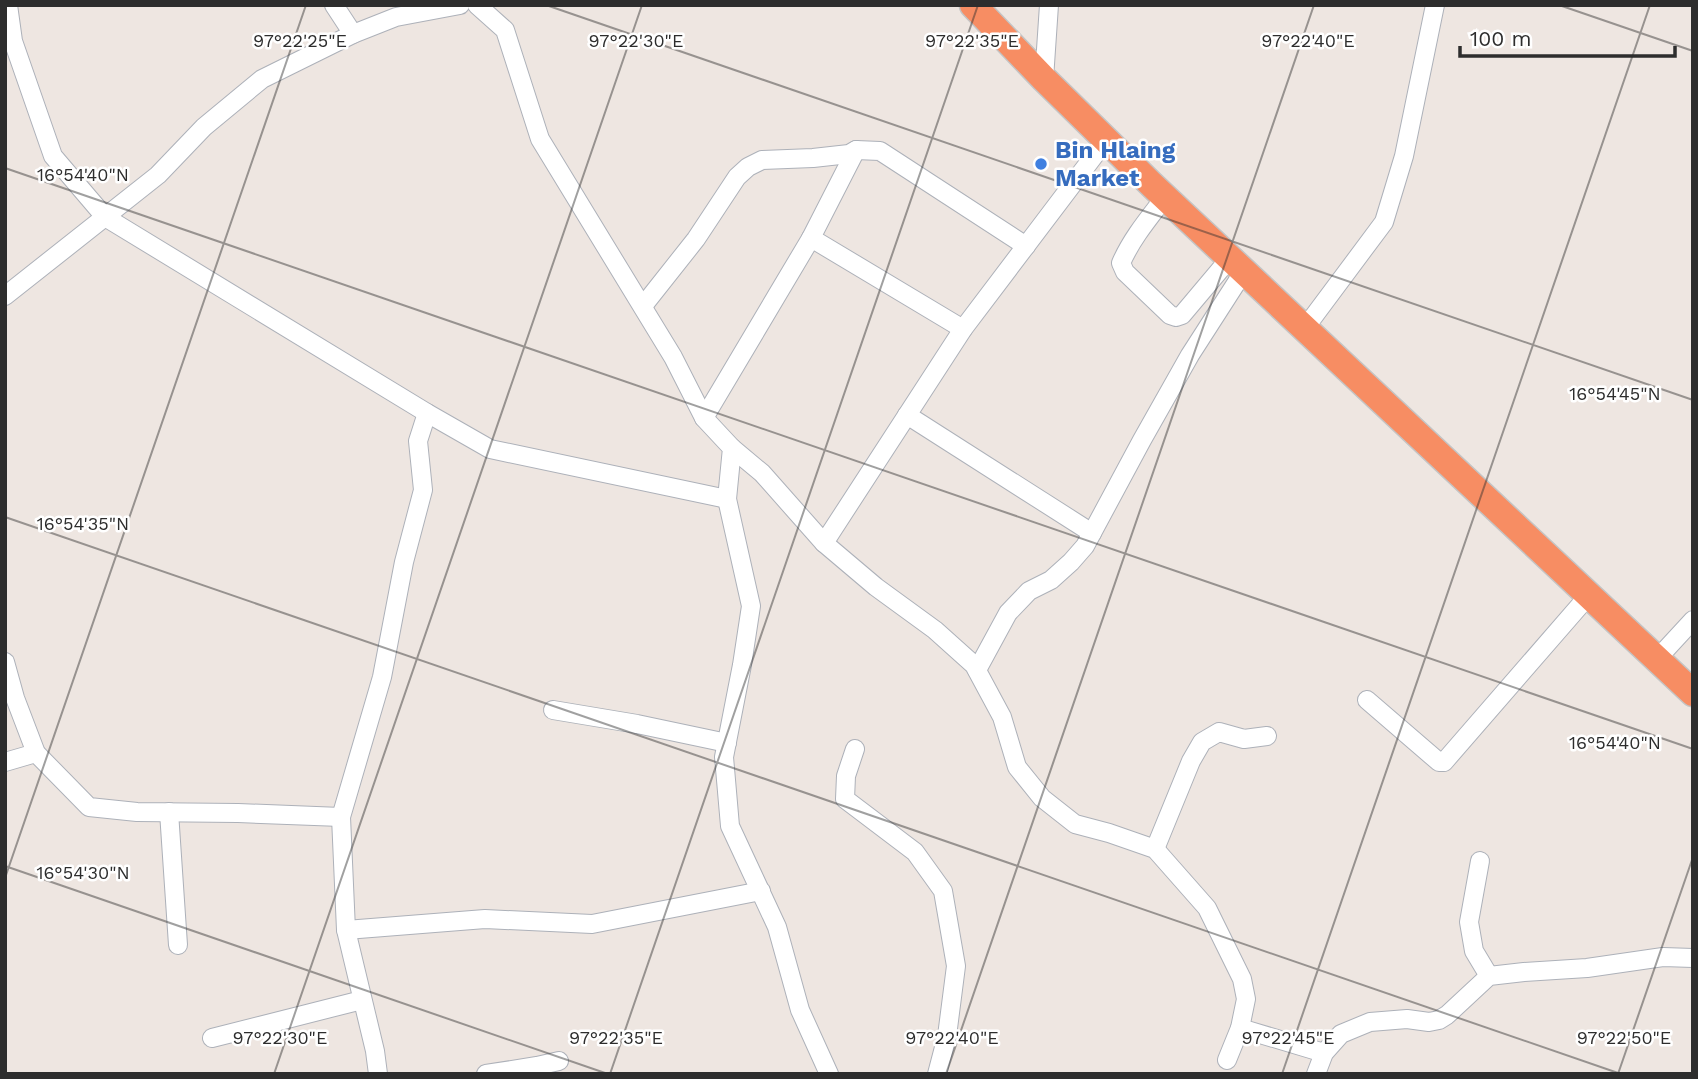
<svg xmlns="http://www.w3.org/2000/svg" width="1698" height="1079" font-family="'Work Sans',sans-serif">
  <rect width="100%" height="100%" fill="#eee6e1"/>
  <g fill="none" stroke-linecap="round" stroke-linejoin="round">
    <g stroke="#adb1b9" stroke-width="20">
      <g id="minor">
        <polyline points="8,5 13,41 53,156 105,217 427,413 490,449 727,499"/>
        <polyline points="334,5 353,34"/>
        <polyline points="477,5 505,30 540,139 673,357 704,418 732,448 727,499 751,606 742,665 724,757 730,826 777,927 800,1010 829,1074"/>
        <polyline points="1044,79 1049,5"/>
        <path d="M1165,197c-16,21 -33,41 -44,66l4,9 45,43 6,2 6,-2 48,-57"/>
        <polyline points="811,238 963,329"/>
        <polyline points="5,296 158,175 204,127 262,79 353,34 396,17 460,5"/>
        <polyline points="643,306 696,239 737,177 748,167 762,160 813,158 849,154 856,150 880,151 1026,246"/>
        <polyline points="1305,328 1384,222 1404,156 1435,5"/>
        <polyline points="907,415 1092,533"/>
        <polyline points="704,418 811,238 856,150"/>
        <polyline points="732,448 762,473 824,543 876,587 935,630 974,665 1002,717 1017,767 1042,798 1075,824 1109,833 1155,849 1207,908 1242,979 1246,999 1240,1028 1227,1060"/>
        <polyline points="824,543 963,329 1106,140"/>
        <polyline points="1657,659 1693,620"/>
        <polyline points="5,662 15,698 36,753 89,807 137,812 238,813 341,817"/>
        <polyline points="977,670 1008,613 1029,591 1051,580 1071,562 1085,546 1142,440 1190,355 1244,271"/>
        <polyline points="1367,700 1439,762 1444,762 1589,595"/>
        <polyline points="553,710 637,724 727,743"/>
        <polyline points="855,749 846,776 845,799 915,852 943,891 956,966 947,1036 937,1074"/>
        <polyline points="5,762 36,753"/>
        <polyline points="169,812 178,945"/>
        <polyline points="1155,849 1191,761 1202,742 1219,732 1244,739 1267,736"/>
        <polyline points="1480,861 1469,922 1474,951 1489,976"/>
        <polyline points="346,930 485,919 592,924 761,891"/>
        <polyline points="1240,1028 1324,1053"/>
        <polyline points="212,1038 362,1000"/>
        <polyline points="378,1074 375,1051 346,930 341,817 382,677 404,562 423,490 418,441 427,413"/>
        <polyline points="486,1074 537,1066 559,1061"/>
        <polyline points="1316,1074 1324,1053 1341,1034 1370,1022 1407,1019 1429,1022 1439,1020 1447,1015 1489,976 1524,972 1587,968 1663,957 1693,958"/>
      </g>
    </g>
    <g stroke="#c4c4c4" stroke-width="29">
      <polyline id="highway" points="973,5 1044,79 1152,185 1693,693"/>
    </g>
    <use href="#minor" stroke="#fff" stroke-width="18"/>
    <use href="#highway" stroke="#f78d63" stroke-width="26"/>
  </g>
  <path fill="none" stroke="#2d2d2d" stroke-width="2" stroke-opacity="0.45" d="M546,5l1147,395M1559,5l134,46M5,168l1688,581M5,517l1616,557M5,866l603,208M5,878l301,-873M274,1074l368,-1069M610,1074l368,-1069M946,1074l368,-1069M1282,1074l368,-1069M1618,1074l75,-217"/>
  <circle fill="#3f7fe0" stroke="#fff" stroke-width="2.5" cx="1041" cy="164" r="7"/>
  <g text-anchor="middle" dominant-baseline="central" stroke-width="5" stroke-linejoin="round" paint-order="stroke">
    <g font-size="24" font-weight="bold" fill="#366cbe" stroke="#fff" text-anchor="start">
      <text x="1055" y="150">Bin Hlaing<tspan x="1055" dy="28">Market</tspan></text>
    </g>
  </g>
  <g font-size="18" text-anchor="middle" fill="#2d2d2d" stroke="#fff" stroke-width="5" stroke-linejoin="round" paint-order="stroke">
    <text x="636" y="47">97°22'30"E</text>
    <text x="972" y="47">97°22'35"E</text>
    <text x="1308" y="47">97°22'40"E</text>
    <text x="300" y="47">97°22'25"E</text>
    <text x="83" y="181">16°54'40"N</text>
    <text x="1615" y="400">16°54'45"N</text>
    <text x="83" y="530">16°54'35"N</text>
    <text x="1615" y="749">16°54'40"N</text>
    <text x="83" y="879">16°54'30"N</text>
    <text x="280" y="1044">97°22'30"E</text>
    <text x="616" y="1044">97°22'35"E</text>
    <text x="952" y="1044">97°22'40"E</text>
    <text x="1288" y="1044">97°22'45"E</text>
    <text x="1624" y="1044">97°22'50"E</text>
  </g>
  <rect width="1698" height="1079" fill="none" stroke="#2d2d2d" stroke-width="14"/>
  <path d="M1460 46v10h215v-10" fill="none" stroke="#2d2d2d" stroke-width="3.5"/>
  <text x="1470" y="46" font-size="21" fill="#2d2d2d" stroke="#ffffff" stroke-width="5" paint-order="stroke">100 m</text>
</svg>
